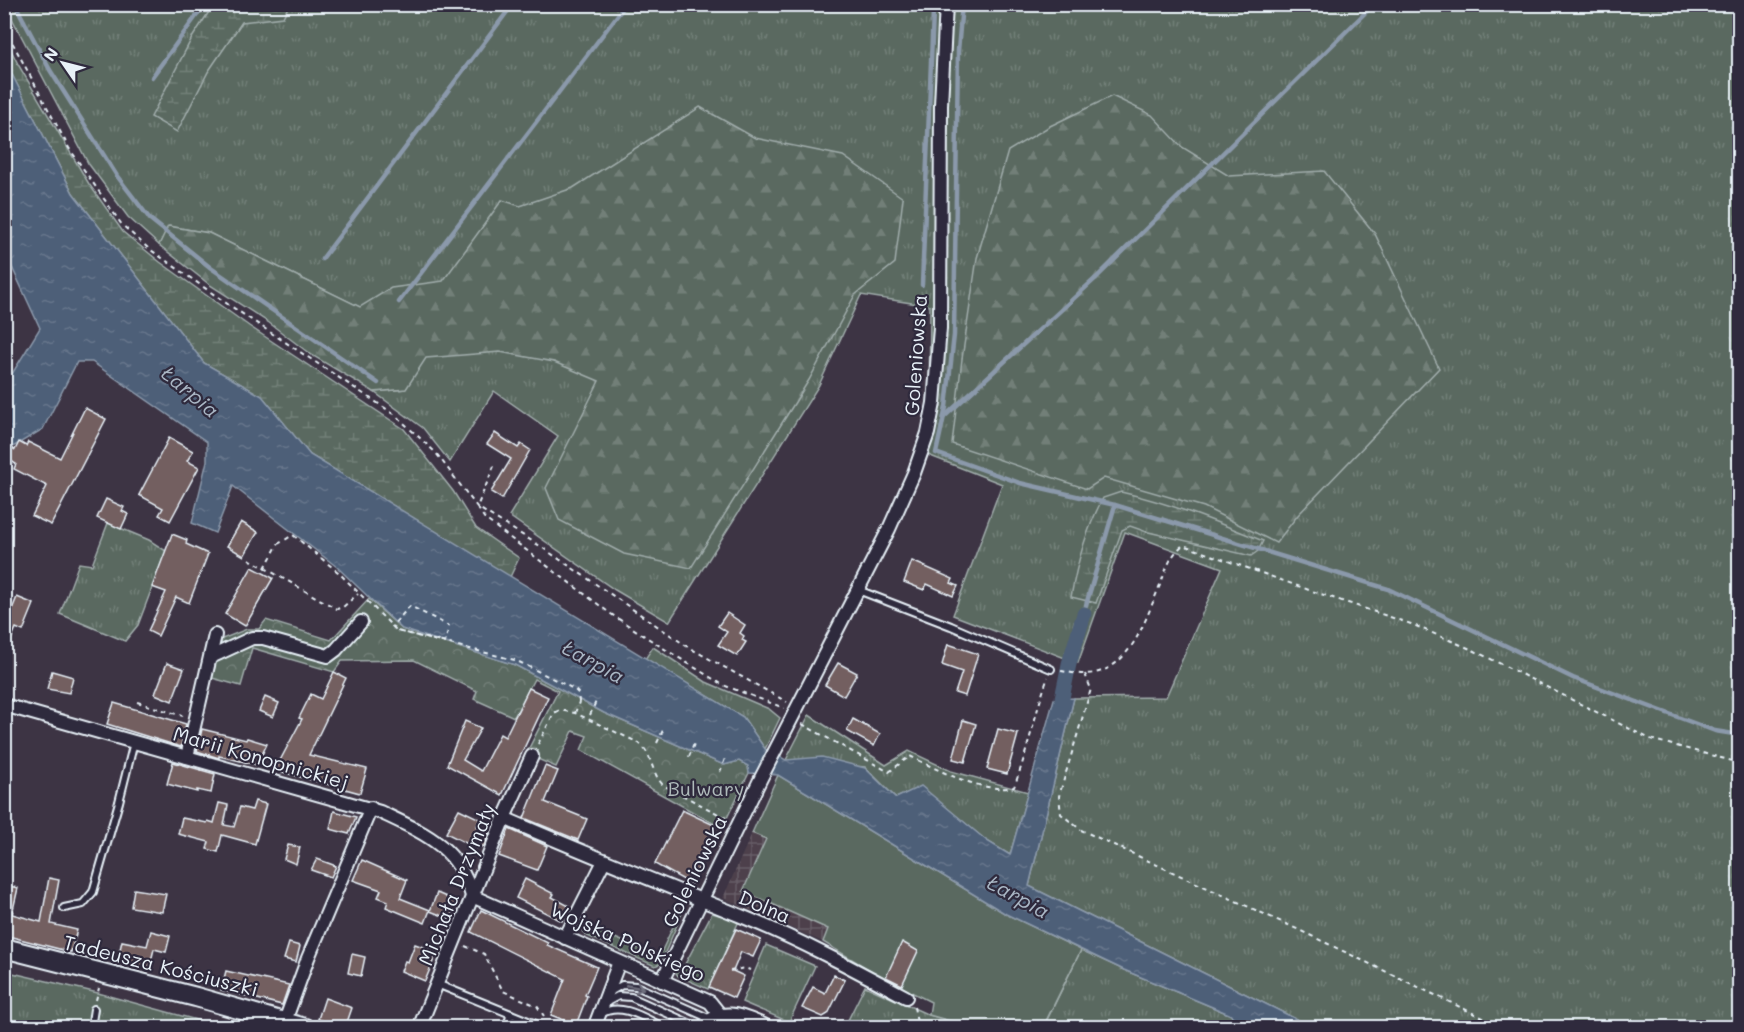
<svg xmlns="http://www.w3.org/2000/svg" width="1744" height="1032" font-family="Mali,sans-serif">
  <defs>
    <pattern id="industrial-grid" width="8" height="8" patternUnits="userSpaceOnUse" patternTransform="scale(1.5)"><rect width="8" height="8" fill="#4d414c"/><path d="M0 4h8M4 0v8" fill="none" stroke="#675d67"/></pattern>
    <pattern id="grass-tufts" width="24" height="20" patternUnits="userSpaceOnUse" patternTransform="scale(1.5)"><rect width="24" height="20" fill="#5a6960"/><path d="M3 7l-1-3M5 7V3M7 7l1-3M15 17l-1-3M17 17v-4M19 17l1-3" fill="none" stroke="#727f78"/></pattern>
    <pattern id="forest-firs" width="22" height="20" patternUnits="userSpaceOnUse" patternTransform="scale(1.5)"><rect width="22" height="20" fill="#5a6960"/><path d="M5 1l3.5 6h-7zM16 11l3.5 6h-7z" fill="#727f78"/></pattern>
    <pattern id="wetland-marsh" width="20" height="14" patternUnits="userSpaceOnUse" patternTransform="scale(1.5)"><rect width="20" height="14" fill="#5a6960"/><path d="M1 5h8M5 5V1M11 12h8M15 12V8" fill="none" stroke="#727f78"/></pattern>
    <pattern id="park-crowns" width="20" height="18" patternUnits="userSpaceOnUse" patternTransform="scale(1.5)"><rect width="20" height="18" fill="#5a6960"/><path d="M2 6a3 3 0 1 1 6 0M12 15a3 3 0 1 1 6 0" fill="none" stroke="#727f78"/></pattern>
    <pattern id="water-ripples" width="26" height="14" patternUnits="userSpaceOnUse" patternTransform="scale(1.5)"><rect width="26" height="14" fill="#4d5f78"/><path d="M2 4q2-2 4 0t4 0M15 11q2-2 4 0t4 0" fill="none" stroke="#67768c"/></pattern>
  </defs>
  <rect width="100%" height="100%" fill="#3d3444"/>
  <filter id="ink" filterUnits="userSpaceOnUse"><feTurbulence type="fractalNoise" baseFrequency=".0167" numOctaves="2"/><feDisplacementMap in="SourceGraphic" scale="12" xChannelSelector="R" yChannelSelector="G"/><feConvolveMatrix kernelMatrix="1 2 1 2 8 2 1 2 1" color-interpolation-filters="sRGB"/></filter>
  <g filter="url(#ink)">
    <polygon fill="url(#industrial-grid)" points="752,833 766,839 743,891 829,929 823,942 723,898"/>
    <g fill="url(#grass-tufts)" stroke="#a1adac" stroke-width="1.5">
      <polygon points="5,5 1739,5 1739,1027 1312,1027 1029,886 1074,698 1166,697 1222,568 1125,532 1078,663 953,615 1002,484 928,455 916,448 929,412 930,306 861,295 819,385 669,622 615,590 509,516 558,436 494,391 450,462 423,428 374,392 405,389 360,307 209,233 169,226 159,245 128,217 88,163"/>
      <polygon points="108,523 149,540 166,551 138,625 125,641 60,614 79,563 92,565"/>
      <polygon points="653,647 706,682 769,709 780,718 765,749 743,717 645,659"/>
      <polygon points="809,715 886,765 909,751 951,771 1028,792 1010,855 987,841 921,787 896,798 865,767 786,760"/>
      <polygon points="681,909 683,911 660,964 655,966 585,935 581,925 582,916 585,925 659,957"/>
      <polygon points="712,913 739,921 708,989 678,976 676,973 681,965 684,966"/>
      <polygon points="766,945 815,966 789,1022 742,1002"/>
      <polygon points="1081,950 1124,970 1229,1014 1247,1027 1043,1028"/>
      <polygon points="4,971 98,993 222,1027 5,1027"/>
      <polygon points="865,986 929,1015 971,1027 844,1028"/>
    </g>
    <g fill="url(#forest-firs)" stroke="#a1adac" stroke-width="1.5">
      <polygon points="1112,96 1152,115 1182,147 1229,176 1324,171 1375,234 1439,368 1298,515 1276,543 1204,507 1104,478 1087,489 952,444 962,359 977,258 1008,151 1050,126"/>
      <polygon points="700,107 755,138 843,156 903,198 895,263 855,295 809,380 691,568 624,554 559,520 546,488 599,381 554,362 500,352 426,358 406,389 374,392 310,354 268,322 210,285 159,245 168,226 209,233 360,307 391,288 443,281 502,200 520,206 573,188"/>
    </g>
    <g fill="url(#wetland-marsh)" stroke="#a1adac" stroke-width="1.5">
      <polygon points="214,4 289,5 283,17 242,22 208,72 177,132 151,117 192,38"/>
      <polygon points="4,36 19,66 89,184 123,232 160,262 249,326 404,429 453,491 476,528 519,558 510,577 310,455 262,396 204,363 73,193 5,61"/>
      <path d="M1121,492c49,11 96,30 142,49l-5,10 -7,5 -107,-25 -14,-5 -8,4 -26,73 -25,-6c6,-35 15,-67 32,-99z"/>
    </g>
    <polygon fill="url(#park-crowns)" stroke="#a1adac" stroke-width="1.5" points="369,599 402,629 515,665 604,713 724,765 739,761 748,766 749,773 722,828 581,750 587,736 573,731 556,767 526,754 558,691 534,679 514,717 474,699 477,691 414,660 342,661 334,672 252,648 241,686 212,678 222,639 247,629 259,629 266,620 331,640"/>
    <polygon fill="#5a6960" stroke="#a1adac" stroke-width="1.5" points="778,775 1006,914 1081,950 1043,1027 971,1027 929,1015 931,1002 885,979 823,942 828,929 743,891 766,839 752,833"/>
    <polygon fill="url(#water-ripples)" stroke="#8b99ab" stroke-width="1.5" points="5,61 73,193 204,363 262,396 310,455 743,717 765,749 786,760 822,757 865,768 896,798 921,786 987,841 1010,855 1054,699 1074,698 1029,886 1312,1027 1247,1027 1229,1014 1124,970 1006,914 778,775 749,773 748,766 739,761 724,765 604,713 515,665 402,629 337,567 233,486 215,533 192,523 207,461 207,442 92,362 77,362 43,429 6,451 4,449 4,387 40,328 5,252"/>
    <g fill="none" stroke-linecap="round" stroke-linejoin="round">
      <g stroke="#8b99ab" stroke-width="4.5">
        <polyline points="15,4 50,70 117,176 150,219 211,268 378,383"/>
        <polyline points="914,4 933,12 922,285"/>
        <polyline points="962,4 958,51 954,335 946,407 936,453 1020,483 1115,505 1086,605"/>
        <polyline points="152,77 205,4"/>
        <polyline points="322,259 513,4"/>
        <polyline points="399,302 626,4"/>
        <polyline points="944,417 1097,277 1374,4"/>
        <polyline points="1115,505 1388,589 1573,678 1715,731 1740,735"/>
      </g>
      <polyline stroke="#4d5f78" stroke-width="15" points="1062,698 1069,664 1084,614"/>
    </g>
    <g fill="#735e60" stroke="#e8f1f8" stroke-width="1.5">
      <polygon points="85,408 106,419 51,525 32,516 47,486 14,469 16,464 6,458 12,448 15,450 19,442 26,446 28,442 60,458"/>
      <polygon points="495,433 518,448 521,444 530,450 502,499 491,492 511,459 487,444"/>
      <polygon points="169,438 193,451 187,461 199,467 170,521 159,515 163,508 139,495"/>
      <polygon points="106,499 124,507 122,511 128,514 121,529 97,518"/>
      <polygon points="241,522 258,532 244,556 227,546"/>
      <polygon points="172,534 187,540 186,544 208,554 189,603 176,597 158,636 148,631 166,592 152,587"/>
      <polygon points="912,561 953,579 951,583 958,586 953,596 927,584 924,590 904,582"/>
      <polygon points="252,567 273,578 245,626 225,614"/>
      <polygon points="17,597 34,604 23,631 16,628 5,654 4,616 9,617"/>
      <polygon points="727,613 745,625 740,633 744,636 742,640 746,642 737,656 718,645 727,632 718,626"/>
      <polygon points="948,644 978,654 965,696 955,693 962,672 942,665"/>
      <polygon points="167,663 184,669 172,701 155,694"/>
      <polygon points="838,663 857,673 844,696 825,685"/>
      <polygon points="52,671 73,677 69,693 47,689"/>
      <polygon points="334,672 346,678 309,755 367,769 360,793 275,770 302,719 299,718 311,694 321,699"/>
      <polygon points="529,688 548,697 502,795 447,765 465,721 481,728 463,760 481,771 500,734 505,737"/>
      <polygon points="265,697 279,703 273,717 259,711"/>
      <polygon points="114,703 186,724 181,747 107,724"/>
      <polygon points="853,719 880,734 874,746 847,731"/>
      <polygon points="963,720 976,724 965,762 953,759"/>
      <polygon points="202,729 246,740 247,738 267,744 257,765 219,756 219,758 197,751"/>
      <polygon points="998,729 1018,734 1007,774 987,769"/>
      <polygon points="173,762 215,774 211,793 197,790 197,792 167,784"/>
      <polygon points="545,766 558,771 545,802 587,819 578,840 524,818"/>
      <polygon points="255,801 266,804 255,844 222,835 218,852 207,849 209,842 178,834 182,818 207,823 208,821 214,823 219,803 228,805 224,825 234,827 240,807 252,810"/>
      <polygon points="459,809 480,819 477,826 489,833 484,846 476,848 446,833"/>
      <polygon points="682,810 716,826 701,856 704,857 691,884 655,864"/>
      <polygon points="334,811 356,817 349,834 330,829"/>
      <polygon points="509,829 547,846 537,870 499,856"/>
      <polygon points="288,845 300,847 296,864 284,859"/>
      <polygon points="317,859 336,866 331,877 311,870"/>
      <polygon points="362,860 407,880 400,898 430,910 425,923 386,907 388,901 378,897 381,890 353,880"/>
      <polygon points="49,878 59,880 51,924 77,930 71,952 4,935 4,885 18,888 12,914 41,922"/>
      <polygon points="525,879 554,894 552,897 569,906 562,921 516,898"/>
      <polygon points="134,889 166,894 162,912 131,907"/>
      <polygon points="437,893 458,902 451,919 430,911"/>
      <polygon points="481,910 548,943 547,945 597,967 585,995 587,996 576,1025 551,1015 565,979 471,932"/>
      <polygon points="736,929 761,940 753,957 741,952 733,971 744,976 734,998 709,987"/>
      <polygon points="151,931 170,936 166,952 154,949 149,969 117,962 122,941 147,946"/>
      <polygon points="902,942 918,951 902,985 886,977"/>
      <polygon points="289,943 300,946 296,962 284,959"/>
      <polygon points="415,944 437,952 425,981 401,971 405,961 408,962"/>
      <polygon points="352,954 365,957 361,976 348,973"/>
      <polygon points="226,971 289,985 282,1005 221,990"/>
      <polygon points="834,975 845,980 828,1014 823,1017 802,1008 813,987 825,993"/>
      <polygon points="325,998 352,1008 345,1028 318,1019"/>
    </g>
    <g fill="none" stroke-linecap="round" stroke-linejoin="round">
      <g stroke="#e8f1f8" stroke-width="10">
        <g id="lane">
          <polyline points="858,590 951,626 1051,669"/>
          <polyline points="64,908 83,904 93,892 119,802 134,742"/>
          <polyline points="437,984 543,1027"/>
          <polyline points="610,992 622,985 636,986 713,1020"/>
          <polyline points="605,1003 618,996 631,997 700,1028"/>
          <path d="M601,1014c20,-13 45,5 64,14"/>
          <polyline points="91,1028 94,1009"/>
          <polyline points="506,1028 511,1014"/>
        </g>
      </g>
      <g stroke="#e8f1f8" stroke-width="16">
        <g id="street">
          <polyline points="211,657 252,638 263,638 328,656 336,650 361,622"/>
          <path d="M4,705l376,107c44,21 78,34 92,84l238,106 12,15"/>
          <polyline points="187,757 215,635"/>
          <path d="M504,818c78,34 158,66 237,98 57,23 111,52 165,81"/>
          <polyline points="565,938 604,861"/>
          <polyline points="662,981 761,778 889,529 914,473 928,433 934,403 940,328 941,105 946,4"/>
          <polyline points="285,1021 308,958 371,808"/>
          <polyline points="419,1028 504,818 532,756"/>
          <polyline points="594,1028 619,962"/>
        </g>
      </g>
      <g stroke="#e8f1f8" stroke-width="22">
        <g id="secondary">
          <polyline points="4,948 196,997 305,1028"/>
          <path d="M706,1028c17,-19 37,-8 57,0"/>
        </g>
      </g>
      <g stroke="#e8f1f8" stroke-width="2" stroke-dasharray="4.5 4.5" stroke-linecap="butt">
        <polyline points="4,27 69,148 122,225 148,248 229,305 394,414 436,453 477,507 540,546 688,647 787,702"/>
        <polyline points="494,466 477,507 485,519 611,614 663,648 723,685 784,708"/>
        <polyline points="249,559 337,609 343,607 358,594"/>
        <polyline points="265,568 278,544 293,535 338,572 397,631 445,643 449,626 410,606 392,626 397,631"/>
        <path d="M1061,671c7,1 15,3 23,3 46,0 61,-54 76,-89 7,-17 9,-28 23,-40l126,45 102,34 62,26 177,89 90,24"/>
        <polyline points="1085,674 1091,689 1059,796 1061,814 1081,830 1299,930 1504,1028"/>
        <polyline points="137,702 183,716"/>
        <polyline points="575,713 579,702"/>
        <polyline points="590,715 597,699"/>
        <path d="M802,724l87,48 21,-16c28,14 73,38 104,31 14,-36 21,-74 34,-110"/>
        <polyline points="4,737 10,719"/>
        <polyline points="657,743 664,728"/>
        <path d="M538,744l16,-31 6,-3 15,3 64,30c14,12 11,28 24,42l63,33"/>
        <polyline points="689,757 695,741"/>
        <polyline points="720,772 726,756"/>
        <polyline points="465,946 484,954 503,991 537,1006 544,1016"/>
        <polyline points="730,971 745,968 750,970"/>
        <polyline points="96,1000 99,988"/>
        <polyline points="914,1007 918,1028"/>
      </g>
      <use href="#lane" stroke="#2f2a3d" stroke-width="6"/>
      <use href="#street" stroke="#2f2a3d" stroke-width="12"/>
      <use href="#secondary" stroke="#2f2a3d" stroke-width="18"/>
      <polyline stroke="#e8f1f8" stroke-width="2" stroke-dasharray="4.5 4.5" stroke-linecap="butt" points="397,631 515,660 574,689 578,693 579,702"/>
    </g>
    <defs><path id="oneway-shaft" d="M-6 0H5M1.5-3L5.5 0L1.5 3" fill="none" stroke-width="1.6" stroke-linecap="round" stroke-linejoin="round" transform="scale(1.5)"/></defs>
    <use stroke="#70707e" href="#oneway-shaft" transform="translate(635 987) rotate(11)"/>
  </g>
  <g text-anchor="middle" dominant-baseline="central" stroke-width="4.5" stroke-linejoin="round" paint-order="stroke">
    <g font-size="20" fill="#e8f1f8" stroke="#2f2a3d">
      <text transform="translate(915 355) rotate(-86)">Goleniowska</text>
      <text transform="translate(261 757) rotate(16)">Marii Konopnickiej</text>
      <text transform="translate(694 871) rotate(-64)">Goleniowska</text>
      <text transform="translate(456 884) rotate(-68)">Michała Drzymały</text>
      <text transform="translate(765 906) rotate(23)">Dolna</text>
      <text transform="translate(628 941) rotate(24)">Wojska Polskiego</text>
      <text transform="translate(161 965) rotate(14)">Tadeusza Kościuszki</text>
    </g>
    <g font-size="20" fill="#afbbbb" stroke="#2f2a3d">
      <text x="706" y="788">Bulwary</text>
    </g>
    <g font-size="21" font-style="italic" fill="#aab7c5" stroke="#2f2a3d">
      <text transform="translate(191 391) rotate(40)">Łarpia</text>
      <text transform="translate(594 661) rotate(29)">Łarpia</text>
      <text transform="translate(1019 896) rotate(29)">Łarpia</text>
    </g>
  </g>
  <rect width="1744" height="1032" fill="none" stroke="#2f2a3d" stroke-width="24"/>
  <rect x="12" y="12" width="1720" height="1008" fill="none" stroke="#e8f1f8" stroke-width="2" filter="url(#ink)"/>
  <g transform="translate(63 63) rotate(305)" stroke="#2f2a3d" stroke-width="4.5" paint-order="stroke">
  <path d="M0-4.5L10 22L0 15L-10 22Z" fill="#e8f1f8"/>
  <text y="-9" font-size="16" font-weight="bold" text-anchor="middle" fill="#e8f1f8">N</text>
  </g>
</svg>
